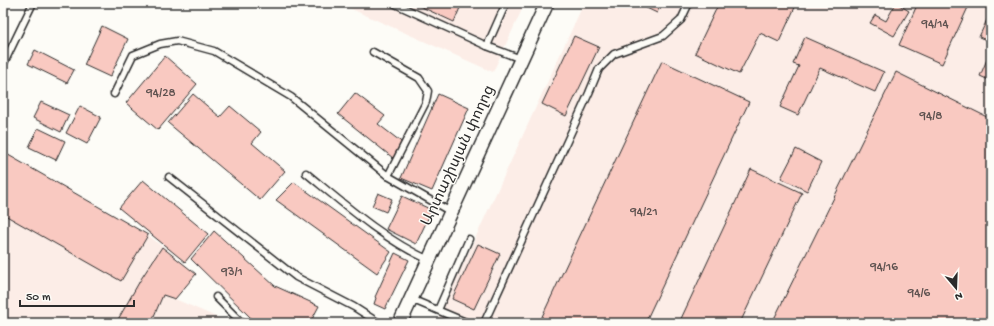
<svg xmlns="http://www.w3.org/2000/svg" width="994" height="326" font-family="'Gochi Hand','Noto Sans Armenian',sans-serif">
  <rect width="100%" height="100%" fill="#fdfcf7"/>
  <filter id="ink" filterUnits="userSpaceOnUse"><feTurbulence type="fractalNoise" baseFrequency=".025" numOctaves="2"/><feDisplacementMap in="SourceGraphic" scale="8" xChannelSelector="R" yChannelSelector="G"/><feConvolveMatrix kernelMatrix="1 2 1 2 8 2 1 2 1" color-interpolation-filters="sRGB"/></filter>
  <g filter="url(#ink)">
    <g fill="#fcede7">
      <polygon points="338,3 525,3 493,72"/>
      <polygon points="584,3 991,3 991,323 436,323"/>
      <polygon points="3,152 148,235 196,274 175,299 230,323 3,323"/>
    </g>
    <g fill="#f9c9c1" stroke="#2b2b2b">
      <polygon points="413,3 462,3 454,22"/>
      <polygon points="636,3 661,3 657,13"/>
      <polygon points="719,3 797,3 779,42 760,33 739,74 695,53"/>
      <polygon points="896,3 909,11 894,36 870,23 875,15 886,21"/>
      <polygon points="918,3 970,3 942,64 899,45"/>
      <polygon points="991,11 991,42 979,37"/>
      <polygon points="102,26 128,39 110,77 84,65"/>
      <polygon points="574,36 599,47 566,116 542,104"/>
      <polygon points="805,37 884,72 875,92 820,68 798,115 780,107 799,66 793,64"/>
      <polygon points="35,50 74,70 67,83 28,64"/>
      <polygon points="991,50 991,81 980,76"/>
      <polygon points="165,56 197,84 158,130 126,103"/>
      <polygon points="662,61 749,102 645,323 539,323"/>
      <polygon points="896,72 991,119 991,323 772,323"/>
      <polygon points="355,93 385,116 378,124 404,144 393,158 338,114"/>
      <polygon points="193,94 220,117 230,106 261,132 252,143 285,171 260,200 168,123"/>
      <polygon points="438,94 469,108 432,191 401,178"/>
      <polygon points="41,102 69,115 61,132 33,118"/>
      <polygon points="80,106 101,117 87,144 66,133"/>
      <polygon points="38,128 65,141 56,160 29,147"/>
      <polygon points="796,149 821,162 807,191 781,178"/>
      <polygon points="3,152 148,235 121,281 3,214"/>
      <polygon points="751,169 802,193 740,323 679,323"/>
      <polygon points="143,180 208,234 185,262 119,208"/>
      <polygon points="294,182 391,252 377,273 276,200"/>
      <polygon points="378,193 392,199 386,212 372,206"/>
      <polygon points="402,196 432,210 416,244 386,229"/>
      <polygon points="214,231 275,286 319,306 310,323 262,323 251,318 191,259"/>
      <polygon points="478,244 500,254 474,309 452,299"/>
      <polygon points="162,247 196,274 175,299 163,295 151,323 116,323 141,279"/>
      <polygon points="395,253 409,260 385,309 374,304 376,298 375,297"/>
      <polygon points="325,319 334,323 323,323"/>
    </g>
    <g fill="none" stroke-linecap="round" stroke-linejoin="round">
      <g stroke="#2b2b2b" stroke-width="9">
        <g id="service">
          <polyline points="393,3 487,46 521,59"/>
          <polyline points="487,46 506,3"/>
          <polyline points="373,52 419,78 428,91 426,102 388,176"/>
          <polyline points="3,65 33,3"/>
          <polyline points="114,94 133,55 160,44 177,41 214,51 291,97 388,176 451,212"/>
          <path d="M306,173c39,32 77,66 123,87"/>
          <polyline points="169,177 296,277 354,307 379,323"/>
          <polyline points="216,297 242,323"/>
          <polyline points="411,299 468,323"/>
          <polyline points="438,310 469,239"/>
          <polyline points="484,323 589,93 599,69 614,54 663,36 681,20 689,3"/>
        </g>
      </g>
      <g stroke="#2b2b2b" stroke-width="16">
        <polyline id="minor" points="400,323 547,3"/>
      </g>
      <use href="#service" stroke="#fdfcf7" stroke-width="6"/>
      <use href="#minor" stroke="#fdfcf7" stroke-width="13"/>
    </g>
  </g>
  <g text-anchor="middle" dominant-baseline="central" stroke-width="3" stroke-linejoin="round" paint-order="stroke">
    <g font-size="13" fill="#5e5250">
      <text x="935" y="24">94/14</text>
      <text x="161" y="93">94/28</text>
      <text x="931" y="116">94/8</text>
      <text x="644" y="212">94/21</text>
      <text x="884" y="267">94/16</text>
      <text x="232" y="272">93/1</text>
      <text x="919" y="293">94/6</text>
    </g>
    <g font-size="15" fill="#2b2b2b" stroke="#fdfcf7">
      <text transform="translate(459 156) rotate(-65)">Արտաշիսյան փողոց</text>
    </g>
  </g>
  <rect width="994" height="326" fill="none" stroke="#fdfcf7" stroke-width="16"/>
  <rect x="8" y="8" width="978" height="310" fill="none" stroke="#2b2b2b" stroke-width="1.5" filter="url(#ink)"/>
  <g transform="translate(956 288) rotate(161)" stroke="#fdfcf7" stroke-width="3" paint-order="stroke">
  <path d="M0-3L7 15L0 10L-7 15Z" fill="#2b2b2b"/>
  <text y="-6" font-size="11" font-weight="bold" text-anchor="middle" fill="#2b2b2b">N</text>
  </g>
  <path d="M20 300v6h114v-6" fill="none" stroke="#2b2b2b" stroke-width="2"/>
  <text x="26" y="300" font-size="12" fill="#2b2b2b" stroke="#fdfcf7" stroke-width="3" paint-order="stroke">50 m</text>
</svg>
